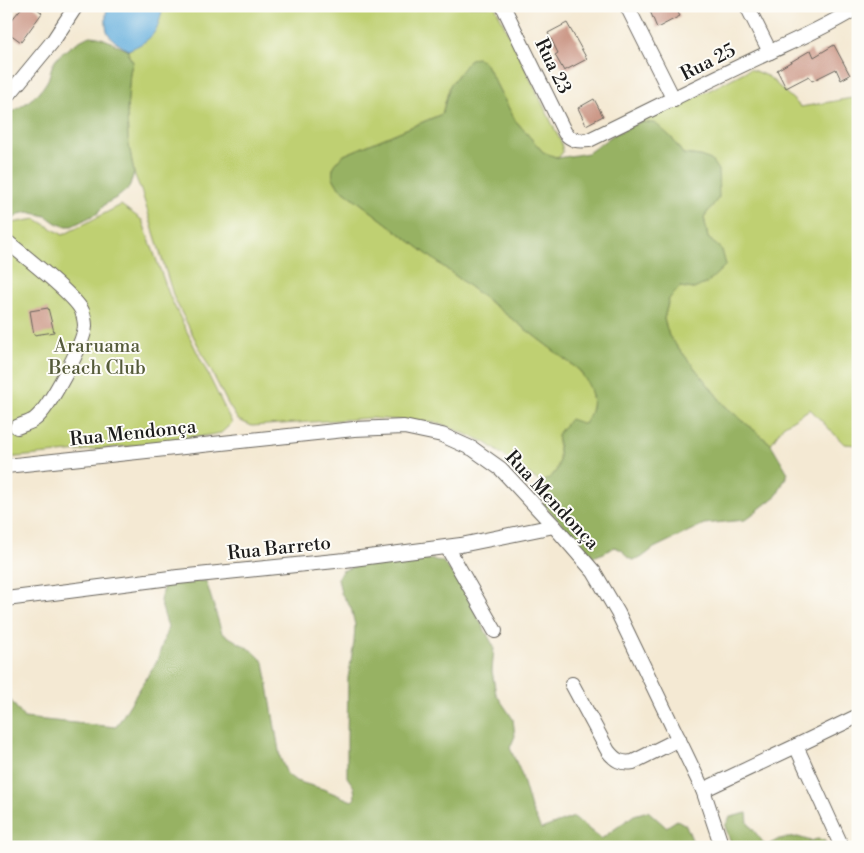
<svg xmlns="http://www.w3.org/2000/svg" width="864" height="853" font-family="'Libre Bodoni',serif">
  <rect width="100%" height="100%" fill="#fdfcf7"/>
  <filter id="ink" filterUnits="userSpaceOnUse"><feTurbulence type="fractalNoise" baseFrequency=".02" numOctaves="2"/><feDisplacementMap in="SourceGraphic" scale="10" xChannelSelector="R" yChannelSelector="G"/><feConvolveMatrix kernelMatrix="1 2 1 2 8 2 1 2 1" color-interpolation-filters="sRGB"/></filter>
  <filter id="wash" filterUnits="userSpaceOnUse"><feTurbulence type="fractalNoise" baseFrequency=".0096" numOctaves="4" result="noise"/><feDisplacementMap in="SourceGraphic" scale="20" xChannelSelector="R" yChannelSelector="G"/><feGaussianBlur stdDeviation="1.12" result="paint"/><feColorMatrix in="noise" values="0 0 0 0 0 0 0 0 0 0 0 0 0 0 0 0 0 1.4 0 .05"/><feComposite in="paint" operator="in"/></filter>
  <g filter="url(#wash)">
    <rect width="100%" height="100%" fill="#f4e9d3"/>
    <g fill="#bfd072" stroke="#6e7647">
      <path d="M163,6h332l66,136 2,10 -5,6 -15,-6 -28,-32 -30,-57 -35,22 -8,29 -98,41c-12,10 -16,19 -5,32l240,183 10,13 3,12 1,8 -3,14 -6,7 -27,11c3,18 7,41 -17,47l-55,-40 -46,-19 -69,-5 -118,8 -14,-6 -10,-16 -54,-106 -32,-105 -8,-20 -6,-34 -1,-28 3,-39 3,-10 -4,-6 -1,-6c19,-7 31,-25 35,-44z"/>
      <polygon points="750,69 769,77 801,107 858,97 858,445 844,444 810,409 783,426 771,444 725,406 669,336 664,319 669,299 680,287 694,289 722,250 708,238 704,217 719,197 700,156 683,154 671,137 639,122 712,89"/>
      <polygon points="121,205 142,220 170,297 232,423 221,433 199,437 142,445 6,458 6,224 36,219 63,235"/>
    </g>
    <g fill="#97b264" stroke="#5a6740">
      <path d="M90,36c15,0 25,10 38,14l1,6 4,6 -3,10 -3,39 1,28 6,34 -5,15 -11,9 -13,7 -7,9 -26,13h-8l-8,-3 -10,-7 -18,-4 -9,2 -7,6 -6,1v-105c14,-9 31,-18 40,-33 4,-5 4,-13 7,-19 6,-11 26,-24 37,-28z"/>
      <path d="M477,58l8,5 30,57 28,32 15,6 30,-5 25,-18 26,-13 16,1 16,14 12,17 17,2 11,4 7,10 1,27 -15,20 4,21 14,12 4,15 -19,18 -13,6 -14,-2 -11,12 -5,20 5,17 56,70 46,38 17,29 -11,22 -32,25 -41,4 -50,24 -13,10 -9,2 -5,-3 -5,-7 -8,-3 -10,6 -11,4 -49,-52 -4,-23c24,-6 20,-29 17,-47l13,-16 14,5c15,-20 8,-36 -5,-54l-240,-183c-11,-13 -7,-22 5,-32l98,-41 8,-29 20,-26z"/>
      <polygon points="404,556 442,561 458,580 494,647 492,671 496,694 513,719 515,736 510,748 521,773 531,808 541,829 574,817 601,839 634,815 648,811 666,827 677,820 686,825 695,847 6,847 6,694 24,718 116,727 157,661 168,627 160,601 163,588 178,581 206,581 222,633 253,651 264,662 280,757 287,774 296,781 323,789 352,801 355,798 354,787 347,777 347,738 348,678 354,642 355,625 351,608 341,593 338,578 342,571 368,561"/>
      <polygon points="747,813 748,823 766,846 779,839 798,837 811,841 817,839 824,840 828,847 732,847 725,826 730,817"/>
    </g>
    <path fill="#65afdd" stroke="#40667c" d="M107,6h56c-5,26 -10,34 -35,44 -23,-14 -24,-18 -21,-44z"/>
    <g id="blocks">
      <g fill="#c98">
        <polygon points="23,6 34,6 42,13 21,42 6,31 6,27"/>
        <polygon points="648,6 674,6 680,16 657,28"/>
        <polygon points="567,23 587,59 564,71 555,55 558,53 548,33"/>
        <polygon points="834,45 850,75 841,80 836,69 812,81 809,76 786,88 777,70 811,50 814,57"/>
        <polygon points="594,99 603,116 586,125 578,108"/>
        <polygon points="48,308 54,332 34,335 30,311"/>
      </g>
    </g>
  </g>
  <g filter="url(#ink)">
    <use href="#blocks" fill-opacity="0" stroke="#68645c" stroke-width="1"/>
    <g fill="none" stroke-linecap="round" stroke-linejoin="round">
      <g stroke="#68645c" stroke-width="16">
        <g id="minor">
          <path d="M503,6l62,127c7,8 13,8 24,7 60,-29 120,-60 181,-88 30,-14 60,-27 88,-45"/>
          <polyline points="627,6 674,100"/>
          <polyline points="747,6 770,52"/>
          <polyline points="6,98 53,41 76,6"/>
          <path d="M6,241c15,12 70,55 76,70 1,3 3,11 3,15 -1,18 -36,82 -50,93 -5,4 -12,5 -18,8"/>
          <polyline points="6,466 354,429 404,427 442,435 473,449 501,469 554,526 594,572 618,613 703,790 722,847"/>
          <polyline points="447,547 495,631"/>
          <polyline points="6,599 178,577 345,560 461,545 554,526"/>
          <path d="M572,684l36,67c7,9 13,13 25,11l46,-23"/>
          <polyline points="703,790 796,746"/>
          <polyline points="842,847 796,746 858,716"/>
        </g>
      </g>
      <use href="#minor" stroke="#fff" stroke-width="14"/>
    </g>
  </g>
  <g text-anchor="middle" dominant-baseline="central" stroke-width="4" stroke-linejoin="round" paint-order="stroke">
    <g font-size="19" fill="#1c1c1c" stroke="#fdfcf7">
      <text transform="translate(708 62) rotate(-27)">Rua 25</text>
      <text transform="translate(553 66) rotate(64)">Rua 23</text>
      <text transform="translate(133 433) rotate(-6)">Rua Mendonça</text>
      <text transform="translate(552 500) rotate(47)">Rua Mendonça</text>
      <text transform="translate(279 548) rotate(-6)">Rua Barreto</text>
    </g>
    <g font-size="19" fill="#555b3a" stroke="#fdfcf7">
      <text x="97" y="346">Araruama<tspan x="97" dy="22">Beach Club</tspan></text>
    </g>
  </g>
  <rect width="864" height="853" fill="none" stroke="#fdfcf7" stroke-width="25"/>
</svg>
